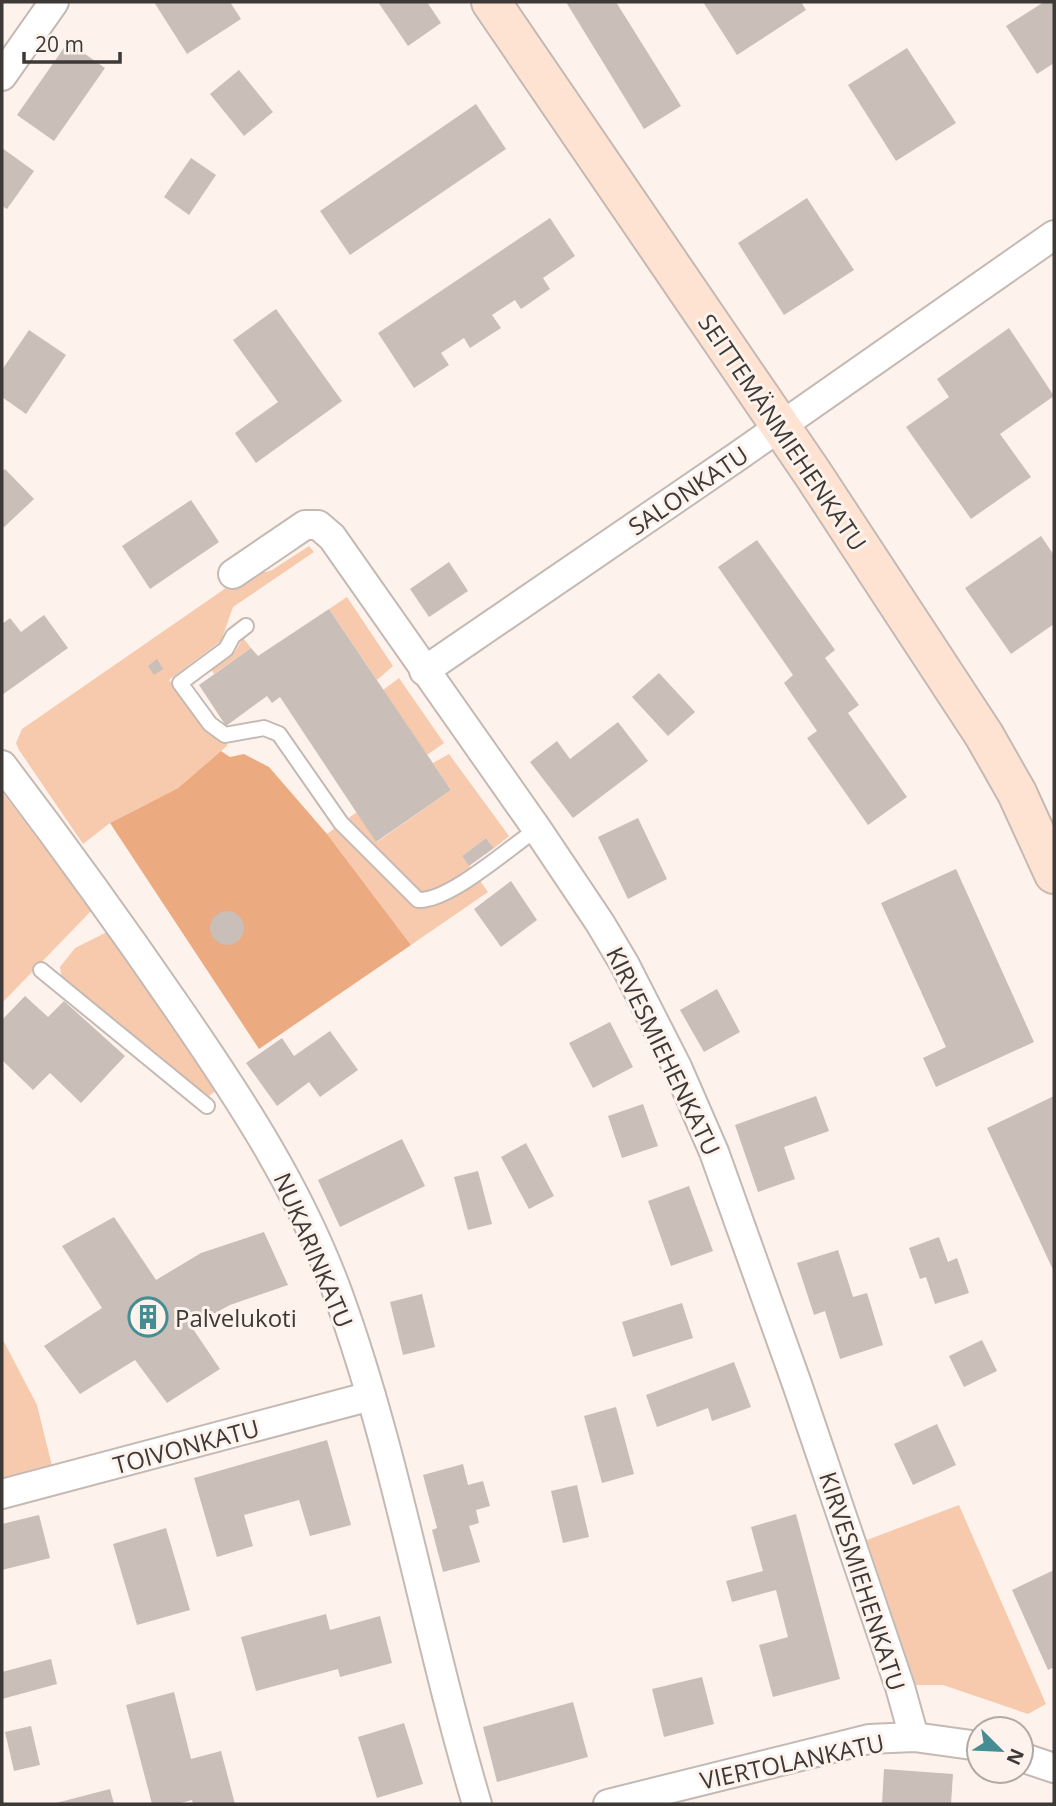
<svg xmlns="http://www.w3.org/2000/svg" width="1056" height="1806" font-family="'Open Sans',sans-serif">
  <rect width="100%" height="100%" fill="#fef3ec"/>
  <g fill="#f7caae">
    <polygon points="309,546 314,552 233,607 221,641 169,680 209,734 228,745 178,788 110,823 83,844 19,750 16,743 22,729 236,581 259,568 266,572 272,570"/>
    <polygon points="347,597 393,666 377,680 329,609"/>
    <polygon points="243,638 251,648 214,674 211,669 235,652"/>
    <polygon points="399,678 444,743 427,755 383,690"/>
    <polygon points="449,754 509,836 494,848 486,838 462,856 488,892 411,945 327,834 357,812 377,842 451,790 433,763"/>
    <polygon points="2,792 92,910 2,1003"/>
    <path d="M107,932l110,158 -8,6c-53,-31 -96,-79 -147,-115l-2,-14 15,-19z"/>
    <polygon points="2,1338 37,1405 52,1466 2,1480"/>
    <polygon points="959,1505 1046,1704 1028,1714 943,1685 916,1685 867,1540"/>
  </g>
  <polygon fill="#ecaa80" points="221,751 230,757 244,754 269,767 327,834 411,945 259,1049 110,823 178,788"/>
  <g fill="#c9bfb8">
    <polygon points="154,2 230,2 241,19 187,54"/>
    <polygon points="378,2 427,2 441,23 408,46"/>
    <polygon points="566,2 616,2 681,106 644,129"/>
    <polygon points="703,2 801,2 806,10 737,55"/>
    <polygon points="1044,2 1054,2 1054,63 1037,74 1006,26"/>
    <polygon points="68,42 105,68 54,141 17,115"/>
    <polygon points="907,48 956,123 896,161 848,85"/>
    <polygon points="239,70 273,112 244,136 210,94"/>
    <polygon points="476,104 506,149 350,255 320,211"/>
    <polygon points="2,148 34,171 7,209 2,206"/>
    <polygon points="191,158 216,175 189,215 164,197"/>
    <polygon points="807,198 854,270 784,315 738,243"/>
    <polygon points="550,218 575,256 543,278 550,289 521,309 515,300 492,315 501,328 470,348 464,338 441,353 449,365 414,388 378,333"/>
    <polygon points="276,309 342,401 256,463 235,433 278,402 233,340"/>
    <polygon points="1009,328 1054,396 1000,434 1031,477 971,519 906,427 949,397 937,379"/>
    <polygon points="29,330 66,355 26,414 2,397 2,370"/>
    <polygon points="5,469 34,499 2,529 2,472"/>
    <polygon points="191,500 219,542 150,589 122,546"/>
    <polygon points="1041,536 1054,555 1054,624 1011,654 965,588"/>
    <polygon points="757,540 835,650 825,658 859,705 848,713 907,797 868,825 807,738 817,731 784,683 793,675 718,567"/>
    <polygon points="449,562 468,591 429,617 410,589"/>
    <polygon points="329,609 451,790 376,842 280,697 272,703 267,696 226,726 199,685 251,648 258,656"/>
    <polygon points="44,615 68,648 2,695 2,624 10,618 21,632"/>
    <polygon points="157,659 163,669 154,675 148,666"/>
    <polygon points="659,673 695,712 668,736 632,697"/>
    <polygon points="618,722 648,761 573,818 530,762 557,741 570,759"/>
    <polygon points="638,818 667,879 628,899 598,837"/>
    <polygon points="486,838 494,848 469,866 462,856"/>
    <polygon points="956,869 1034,1042 936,1087 923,1058 946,1047 881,903"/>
    <polygon points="511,881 537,920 501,947 474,909"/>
    <circle cx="227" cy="928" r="17"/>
    <polygon points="717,989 740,1032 704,1052 680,1010"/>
    <polygon points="25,996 48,1017 64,1001 125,1056 81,1103 50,1073 33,1090 2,1060 2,1020"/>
    <polygon points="610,1022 633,1067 593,1088 569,1043"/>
    <polygon points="330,1031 358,1070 320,1097 309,1082 277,1106 246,1063 282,1038 294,1056"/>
    <polygon points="816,1096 829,1131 784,1147 795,1179 758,1192 735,1125"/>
    <polygon points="1054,1096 1054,1272 987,1128"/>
    <polygon points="643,1104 658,1146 622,1158 608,1116"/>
    <polygon points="402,1139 425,1186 340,1227 318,1180"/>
    <polygon points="526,1143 554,1196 529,1209 501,1157"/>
    <polygon points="478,1171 492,1224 468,1230 454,1177"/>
    <polygon points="689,1186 713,1251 671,1266 648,1201"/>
    <polygon points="114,1217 156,1280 201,1253 264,1232 288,1285 230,1305 191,1326 220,1369 167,1403 135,1360 80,1394 44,1346 102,1308 62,1246"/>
    <polygon points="939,1237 948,1262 957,1258 969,1293 935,1304 926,1277 920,1279 909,1248"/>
    <polygon points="838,1250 853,1297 867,1293 883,1345 840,1359 825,1311 814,1315 797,1263"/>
    <polygon points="422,1294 435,1347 403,1355 390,1302"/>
    <polygon points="682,1303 693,1338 633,1357 622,1322"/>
    <polygon points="982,1340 997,1371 964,1387 949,1356"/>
    <polygon points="734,1362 751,1407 712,1421 708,1408 657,1427 646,1395"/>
    <polygon points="616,1407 634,1474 602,1483 584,1416"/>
    <polygon points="937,1424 956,1465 913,1485 894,1444"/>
    <polygon points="327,1440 351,1525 310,1536 299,1500 244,1515 253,1546 217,1557 194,1478"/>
    <polygon points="463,1464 468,1485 483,1481 490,1506 476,1510 479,1523 469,1526 480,1562 443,1572 432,1530 437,1528 423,1475"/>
    <polygon points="577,1485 589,1537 563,1543 551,1491"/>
    <polygon points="796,1514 840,1679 773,1697 759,1645 788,1637 776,1590 732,1602 726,1581 763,1571 751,1527"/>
    <polygon points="39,1515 50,1558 2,1570 2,1524"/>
    <polygon points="166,1528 190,1610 137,1625 113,1544"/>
    <polygon points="1054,1570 1054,1667 1048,1670 1012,1590"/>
    <polygon points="326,1614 330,1630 380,1616 392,1663 340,1677 338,1669 256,1691 241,1637"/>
    <polygon points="51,1659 57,1684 2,1699 2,1672"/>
    <polygon points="702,1677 714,1724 664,1737 652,1689"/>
    <polygon points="174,1692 191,1759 221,1751 235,1804 193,1804 192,1800 177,1804 152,1804 126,1705"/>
    <polygon points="573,1702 588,1757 497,1782 483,1727"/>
    <polygon points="404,1723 423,1784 377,1798 358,1737"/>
    <polygon points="31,1726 40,1765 14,1771 5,1732"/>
    <polygon points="884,1769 953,1774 951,1804 882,1804"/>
    <polygon points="110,1789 114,1804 56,1804 56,1803"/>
  </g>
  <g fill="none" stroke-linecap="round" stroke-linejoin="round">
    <g stroke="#c4b9b3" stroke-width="18">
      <g id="lane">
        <path d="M246,626l-13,10 -7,13 -46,34 30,41 15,11 39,-7 15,6 62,89 77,77c31,2 92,-53 119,-71"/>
        <polyline points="41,970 207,1106"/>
      </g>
    </g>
    <g stroke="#c4b9b3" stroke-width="32">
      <g id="street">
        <polyline points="2,76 54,2"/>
        <polyline points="233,574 305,525 318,525 332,537 537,829 600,923 625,965 677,1067 714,1152 797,1384 900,1687 914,1737"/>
        <polyline points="424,671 738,456 1054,235"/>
        <path d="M2,765c61,80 120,162 177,245 62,90 121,180 159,284 60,165 88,341 139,510"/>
        <polyline points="2,1494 371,1396"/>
        <polyline points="1021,1757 1054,1768"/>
        <polyline points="608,1804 869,1739 914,1737 979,1746"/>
      </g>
    </g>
    <g stroke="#c4b9b3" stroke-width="42">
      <polyline id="secondary" points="491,2 813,474 984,735 1017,793 1054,874"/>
    </g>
    <use href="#lane" stroke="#fff" stroke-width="14"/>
    <use href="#street" stroke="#fff" stroke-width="28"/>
    <use href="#secondary" stroke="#fee3d2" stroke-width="38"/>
  </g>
  <defs>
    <g id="building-ring" transform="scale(2.0125)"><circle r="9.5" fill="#fef3ec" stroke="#458d93" stroke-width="1.5"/><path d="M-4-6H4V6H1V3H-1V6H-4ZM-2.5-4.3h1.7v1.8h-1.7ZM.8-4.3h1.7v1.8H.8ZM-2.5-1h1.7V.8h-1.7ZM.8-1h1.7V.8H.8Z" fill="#458d93"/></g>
  </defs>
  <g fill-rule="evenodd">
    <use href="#building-ring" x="148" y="1317"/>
  </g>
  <g text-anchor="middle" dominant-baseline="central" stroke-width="6" stroke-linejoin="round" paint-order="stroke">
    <g font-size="24" fill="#3d3936" stroke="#fef3ec">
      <text transform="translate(783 432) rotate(56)">SEITTEMÄNMIEHENKATU</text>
      <text transform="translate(688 490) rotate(-34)">SALONKATU</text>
      <text transform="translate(664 1051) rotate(64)">KIRVESMIEHENKATU</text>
      <text transform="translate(314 1250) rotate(67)">NUKARINKATU</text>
      <text transform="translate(186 1446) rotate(-15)">TOIVONKATU</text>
      <text transform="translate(863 1581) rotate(72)">KIRVESMIEHENKATU</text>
      <text transform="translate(792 1761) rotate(-12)">VIERTOLANKATU</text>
    </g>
    <g font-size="24" fill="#3d3936" stroke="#fef3ec" text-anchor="start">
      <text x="175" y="1317">Palvelukoti</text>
    </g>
  </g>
  <rect width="1056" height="1806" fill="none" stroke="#3d3936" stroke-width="7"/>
  <g transform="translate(1000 1750) rotate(114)"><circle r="33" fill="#fef3ec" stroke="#b1a9a3" stroke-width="2"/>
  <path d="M0-5L12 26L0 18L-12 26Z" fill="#458d93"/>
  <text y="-10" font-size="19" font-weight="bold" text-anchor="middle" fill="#3d3936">N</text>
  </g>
  <path d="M24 52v10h96v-10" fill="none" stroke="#3d3936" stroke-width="3.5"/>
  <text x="35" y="52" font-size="21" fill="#3d3936" stroke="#fef3ec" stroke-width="5" paint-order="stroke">20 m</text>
</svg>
